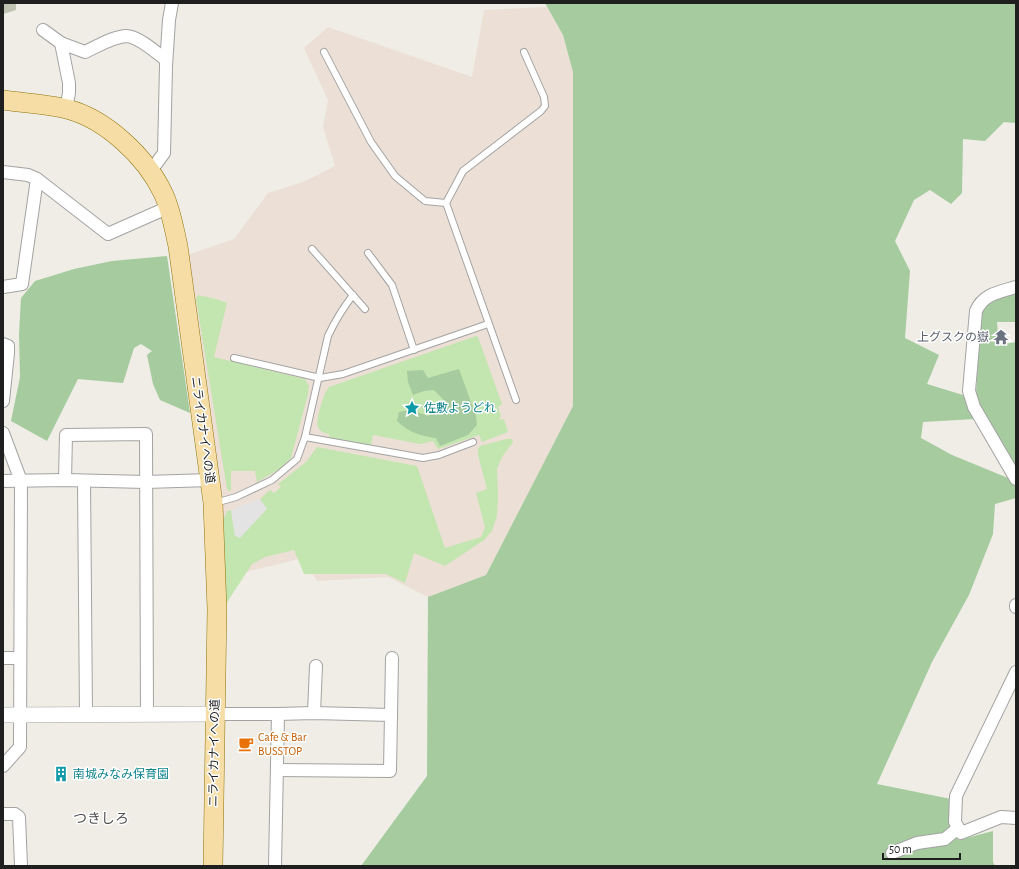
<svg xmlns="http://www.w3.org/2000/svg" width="1019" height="869" font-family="'Alegreya Sans','Noto Sans JP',sans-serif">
  <rect width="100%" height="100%" fill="#efede6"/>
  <polygon fill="#ecdfd6" points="547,7 563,35 573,72 573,406 486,575 428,597 388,577 317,581 303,558 222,578 220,484 187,255 234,239 268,193 303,182 335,166 323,127 328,100 304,48 328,27 472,77 484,10"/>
  <polygon fill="#c1c3b2" points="3,3 16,3 16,10 3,14"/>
  <g fill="#c3e5af">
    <polygon points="198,295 216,299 227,303 214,357 305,379 309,386 308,394 291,458 280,469 257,482 255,471 231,471 231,491 229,491 227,489 196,299"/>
    <path d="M476,336l2,1 24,67 -4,3 3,9 -2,4 5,-1 4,13 -26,10 -3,-7 -41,14 -5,-8 -13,3 -47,-9 -2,10 -42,-7v-4c-4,-1 -9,-2 -11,-7 -3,-6 6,-35 11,-40z"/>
    <polygon points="506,439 512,439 513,442 502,457 497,469 498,497 497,516 492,531 484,540 445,566 414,553 405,583 386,574 304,574 294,550 265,557 252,564 224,607 222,523 227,511 231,510 235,536 266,509 260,499 270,490 274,493 281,487 278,484 306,462 317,447 417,466 445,548 481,537 485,527 476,493 487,489 478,455 478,449 480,446"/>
  </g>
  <g fill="#a5cb9e">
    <polygon points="545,3 1016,3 1016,123 1004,122 985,141 963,139 962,193 951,204 930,190 914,200 895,241 910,271 905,338 939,355 927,384 963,395 975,419 923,422 921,438 952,455 1008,478 1016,475 1016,498 995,504 993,534 969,595 932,662 877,784 951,799 952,825 959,840 993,831 993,862 995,866 361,866 427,776 428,597 486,575 573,406 573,72 563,35"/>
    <polygon points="167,256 190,413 160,400 153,384 147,355 152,351 141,344 134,348 123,383 78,379 47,441 11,421 20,377 19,334 21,298 35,281 74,269 112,261"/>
    <polygon points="1016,292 1016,322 997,322 999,345 1016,342 1016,470 979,406 976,395 981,309 995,299"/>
    <path d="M459,369l17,47 1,9 -9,10 -28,11 -4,-8c-15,-2 -28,-6 -39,-17l2,-9 11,-2 19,6 1,-6 13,-5v-6l-9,-9 -10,1 -11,4 -5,-13 -1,-11 16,-1 5,8z"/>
  </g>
  <polygon fill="#e3e3e3" points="260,499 267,509 240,538 235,536 231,510"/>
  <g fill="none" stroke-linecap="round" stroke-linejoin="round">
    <g stroke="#a3a3a3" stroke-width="8">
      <g id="service">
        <polyline points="324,52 371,142 395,176 425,201 446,203"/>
        <polyline points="312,249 365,309"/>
        <polyline points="368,253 392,285 414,350"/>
        <polyline points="234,358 320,378 343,374 488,324"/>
        <polyline points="516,400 446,203 463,171 541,111 545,106 544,97 524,52"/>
        <polyline points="305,437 423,458 439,455 473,442"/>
        <path d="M215,503l21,-6 36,-17 25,-21 8,-22 23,-101c7,-15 15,-28 25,-41"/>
      </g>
    </g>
    <g stroke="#a3a3a3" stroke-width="14">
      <g id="minor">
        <polyline points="43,30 61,43"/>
        <path d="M66,108l3,-15v-10l-8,-40 24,9c13,-6 27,-15 41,-16 12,0 31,17 40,24"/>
        <polyline points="3,172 28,175 37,179 108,234 160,211 168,205"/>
        <polyline points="150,172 164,153 166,66 169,20 172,3"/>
        <polyline points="3,287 22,284 37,179"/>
        <path d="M1016,287c-17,5 -33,7 -40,24l-7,80 5,16 42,72"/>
        <polyline points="3,344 8,346 8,353 3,401"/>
        <polyline points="3,433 21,481 20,747 3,766"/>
        <polyline points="65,480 66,435 146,434 147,714"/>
        <polyline points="3,481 65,480 146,482 210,480"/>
        <polyline points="84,481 86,715"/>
        <polyline points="1016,605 1016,607"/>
        <polyline points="3,658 20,658"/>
        <polyline points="1016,672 956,796 955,822 961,833 1001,817 1016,818"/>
        <polyline points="314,713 316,666"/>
        <polyline points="214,714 278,714 314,713 391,715"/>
        <polyline points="277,770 390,771 392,658"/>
        <polyline points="3,814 15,814 19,817 21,866"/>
        <polyline points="892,853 917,843 945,839 958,828"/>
        <polyline points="275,866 278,714"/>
      </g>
    </g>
    <g stroke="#a3a3a3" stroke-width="16">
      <polyline id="tertiary" points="3,715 214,714"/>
    </g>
    <g stroke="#8f740b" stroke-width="20">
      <path id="primary" d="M3,100c20,3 45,4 64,9 39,10 79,48 96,84 8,16 11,36 15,53l35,257 4,106 -4,257"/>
    </g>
    <use href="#service" stroke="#fff" stroke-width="6"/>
    <use href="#minor" stroke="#fff" stroke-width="12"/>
    <use href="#tertiary" stroke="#fff" stroke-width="15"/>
    <use href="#primary" stroke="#f5dda5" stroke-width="19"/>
  </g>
  <defs>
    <g id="temple-bare" transform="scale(1.2)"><path d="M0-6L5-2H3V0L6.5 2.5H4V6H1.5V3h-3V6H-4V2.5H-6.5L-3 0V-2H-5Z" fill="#6b7280" stroke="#fff" stroke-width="2.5" paint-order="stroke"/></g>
    <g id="sight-bare" transform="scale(1.2)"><path d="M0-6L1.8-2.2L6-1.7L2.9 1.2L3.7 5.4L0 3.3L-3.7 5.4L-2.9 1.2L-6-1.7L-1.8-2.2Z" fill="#0f9aa8" stroke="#fff" stroke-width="2.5" paint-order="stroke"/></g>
    <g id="cafe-bare" transform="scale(1.2)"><path d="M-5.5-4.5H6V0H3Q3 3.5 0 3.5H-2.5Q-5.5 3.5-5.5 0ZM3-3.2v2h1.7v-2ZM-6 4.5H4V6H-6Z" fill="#e8710a" stroke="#fff" stroke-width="2.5" paint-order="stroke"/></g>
    <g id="building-bare" transform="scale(1.2)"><path d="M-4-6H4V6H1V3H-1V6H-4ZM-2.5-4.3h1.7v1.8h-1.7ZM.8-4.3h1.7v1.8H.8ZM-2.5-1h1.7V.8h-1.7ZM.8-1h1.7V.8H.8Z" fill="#0f9aa8" stroke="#fff" stroke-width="2.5" paint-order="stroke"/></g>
  </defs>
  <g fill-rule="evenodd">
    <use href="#temple-bare" x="1001" y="337"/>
    <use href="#sight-bare" x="412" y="408"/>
    <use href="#cafe-bare" x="246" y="744"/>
    <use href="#building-bare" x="61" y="774"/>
  </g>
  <g text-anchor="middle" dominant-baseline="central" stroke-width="3" stroke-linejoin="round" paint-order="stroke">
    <g font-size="12" fill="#5b616d" stroke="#fff" text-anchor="end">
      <text x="989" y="337">上グスクの嶽</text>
    </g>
    <g font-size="12" fill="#0d838f" stroke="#fff" text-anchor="start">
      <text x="424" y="408">佐敷ようどれ</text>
      <text x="73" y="774">南城みなみ保育園</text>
    </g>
    <g font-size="12" fill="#1f1f1f" stroke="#fff">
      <text transform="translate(203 430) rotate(82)">ニライカナイへの道</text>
      <text transform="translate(214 753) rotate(-89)">ニライカナイへの道</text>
    </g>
    <g font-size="12" fill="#c56008" stroke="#fff" text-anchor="start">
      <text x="258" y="737">Cafe &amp; Bar<tspan x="258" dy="14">BUSSTOP</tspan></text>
    </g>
    <g font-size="14" fill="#525252" stroke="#fff">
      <text x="101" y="819">つきしろ</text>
    </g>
  </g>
  <rect width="1019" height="869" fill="none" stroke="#1f1f1f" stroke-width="8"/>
  <path d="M883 853v6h77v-6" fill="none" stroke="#1f1f1f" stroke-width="2"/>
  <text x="889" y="853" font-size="12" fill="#1f1f1f" stroke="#ffffff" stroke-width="3" paint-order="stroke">50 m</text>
</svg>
